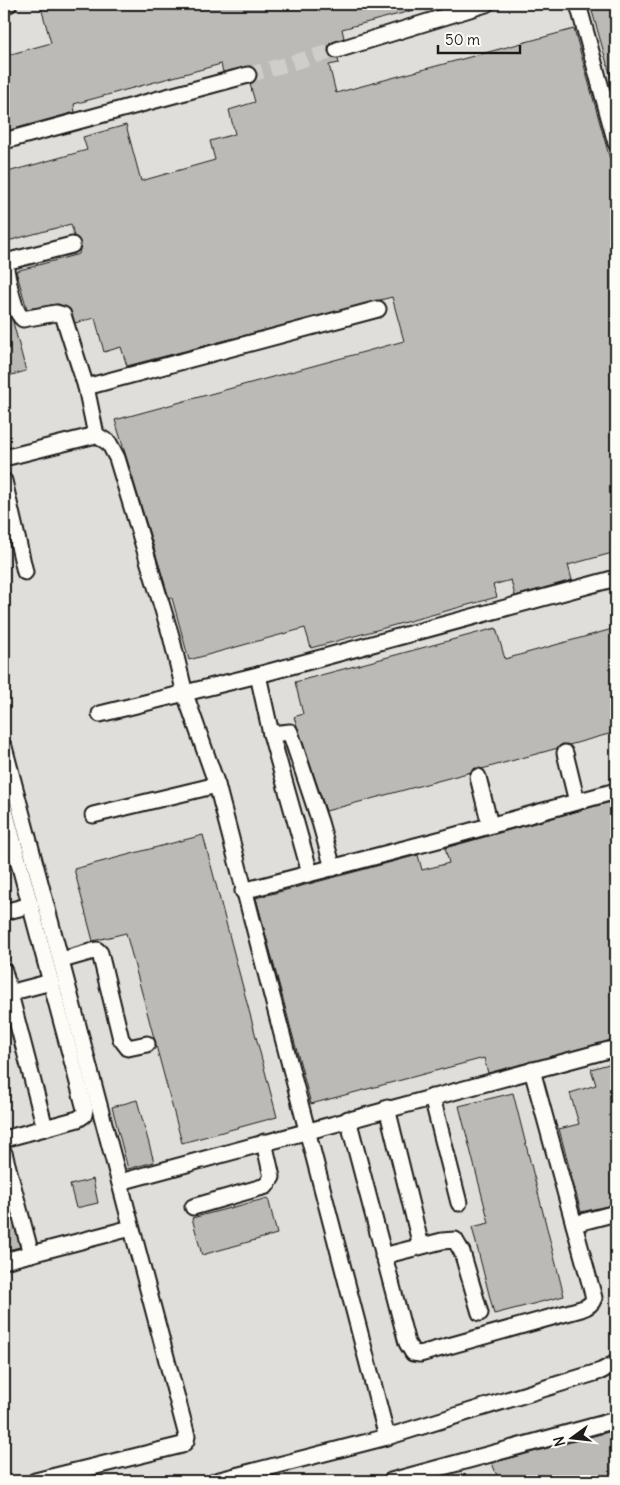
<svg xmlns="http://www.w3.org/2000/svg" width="620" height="1485" font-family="Delius,sans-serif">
  <rect width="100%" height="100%" fill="#f0eeea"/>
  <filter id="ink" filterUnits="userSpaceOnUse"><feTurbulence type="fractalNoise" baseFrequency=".02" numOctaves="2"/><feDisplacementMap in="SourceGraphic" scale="10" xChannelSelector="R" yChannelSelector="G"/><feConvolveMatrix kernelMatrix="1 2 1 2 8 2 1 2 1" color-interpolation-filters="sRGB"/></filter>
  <g filter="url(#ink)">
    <rect fill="#e0deda" x="4" y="4" width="612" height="1477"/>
    <g fill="#bbbab6" stroke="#1c1c1c">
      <polygon points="40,4 425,4 426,7 342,29 344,38 330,43 328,48 330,56 338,59 339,63 329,65 336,93 574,29 616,181 616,552 568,565 572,580 515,596 511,580 493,585 497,597 311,648 305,628 189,660 172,598 169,598 115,420 404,341 392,297 127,366 121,347 104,352 95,318 75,323 70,309 58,304 27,309 16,271 79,254 81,243 74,236 71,224 4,242 4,173 87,150 83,137 126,125 141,181 215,160 210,141 235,134 229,110 255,102 250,84 257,77 257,72 251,66 223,72 221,64 74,104 75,112 7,131 4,121 4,56 51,43"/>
      <polygon points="590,4 616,4 616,87 614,88"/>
      <polygon points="4,302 13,322 26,371 8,376 4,359"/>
      <polygon points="496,628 505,659 616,628 616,732 569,745 562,744 558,748 482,769 475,768 471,772 326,811 294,717 303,714 295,682"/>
      <polygon points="614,801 616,812 616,1039 488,1073 484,1058 311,1104 256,898 418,855 422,870 449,863 445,848"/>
      <polygon points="203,835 277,1117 182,1143 126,933 93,941 74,869"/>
      <polygon points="616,1062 616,1204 581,1212 559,1129 579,1124 570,1093 596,1085 591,1069"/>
      <polygon points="513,1093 564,1296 494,1314 472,1227 489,1223 459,1106"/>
      <polygon points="137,1100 154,1162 128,1169 112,1107"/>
      <polygon points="93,1179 98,1203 76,1208 70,1185"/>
      <polygon points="4,1189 20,1247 4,1251"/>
      <polygon points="268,1198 277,1234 202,1255 192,1218"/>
      <polygon points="616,1430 616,1481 499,1481 492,1463"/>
    </g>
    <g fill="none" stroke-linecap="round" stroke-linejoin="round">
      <polyline stroke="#d0cecb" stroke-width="15" stroke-dasharray="15 8" stroke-linecap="butt" points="248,75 337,50"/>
      <g stroke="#1c1c1c" stroke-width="19">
        <g id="minor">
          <polyline points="578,4 616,143"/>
          <polyline points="4,6 9,4"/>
          <polyline points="337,50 486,4"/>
          <polyline points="4,141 248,75"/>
          <path d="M72,245l-63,16 -4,4c3,13 8,47 18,54l33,-6 7,2 23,72 10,48 13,8 8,15 54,178 14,58 32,91 170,652"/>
          <polyline points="86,387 378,309"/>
          <polyline points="4,458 96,435"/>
          <polyline points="4,481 25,572"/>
          <polyline points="258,675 271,734 310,873"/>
          <polyline points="100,714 258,675 616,578"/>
          <polyline points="271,734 290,732 320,822 333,868"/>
          <polyline points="4,747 187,1436 186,1441 182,1445 35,1481"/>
          <polyline points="565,753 577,802"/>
          <polyline points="478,777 490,825"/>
          <polyline points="4,807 85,1109 84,1115 78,1119 4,1139"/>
          <polyline points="93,815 217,785"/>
          <polyline points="243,891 442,839 616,791"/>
          <polyline points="4,912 31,905"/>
          <polyline points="62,960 97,950 100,953 121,1039 128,1048 147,1044"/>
          <polyline points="4,971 45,1128"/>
          <polyline points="9,993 51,982"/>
          <polyline points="432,1097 459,1203"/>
          <polyline points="387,1108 421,1246"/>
          <path d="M348,1119l59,224 6,10 7,1 161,-45c7,-2 11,-5 13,-11l-62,-228"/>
          <polyline points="4,1153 31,1254"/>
          <polyline points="120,1182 616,1048"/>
          <polyline points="193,1207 266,1186 272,1177 264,1142"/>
          <polyline points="574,1224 616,1213"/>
          <polyline points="383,1256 442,1241 455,1240 462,1252 480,1313"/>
          <polyline points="4,1261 131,1228"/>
          <polyline points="216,1481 387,1437 601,1371 616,1363"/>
          <polyline points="391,1481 616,1420"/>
        </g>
      </g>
      <use href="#minor" stroke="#fdfcf7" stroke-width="15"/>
    </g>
  </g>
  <rect width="620" height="1485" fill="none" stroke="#fdfcf7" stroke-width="20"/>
  <rect x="10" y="10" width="600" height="1465" fill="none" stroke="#1c1c1c" stroke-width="2" filter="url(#ink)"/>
  <g transform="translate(572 1438) rotate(255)" stroke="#fdfcf7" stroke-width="4" paint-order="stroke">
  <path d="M0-4L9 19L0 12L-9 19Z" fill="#1c1c1c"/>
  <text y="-8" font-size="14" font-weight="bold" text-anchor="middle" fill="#1c1c1c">N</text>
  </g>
  <path d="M438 45v8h82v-8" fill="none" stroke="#1c1c1c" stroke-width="2.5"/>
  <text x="445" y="45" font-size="15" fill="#1c1c1c" stroke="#fdfcf7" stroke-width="4" paint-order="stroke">50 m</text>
</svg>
